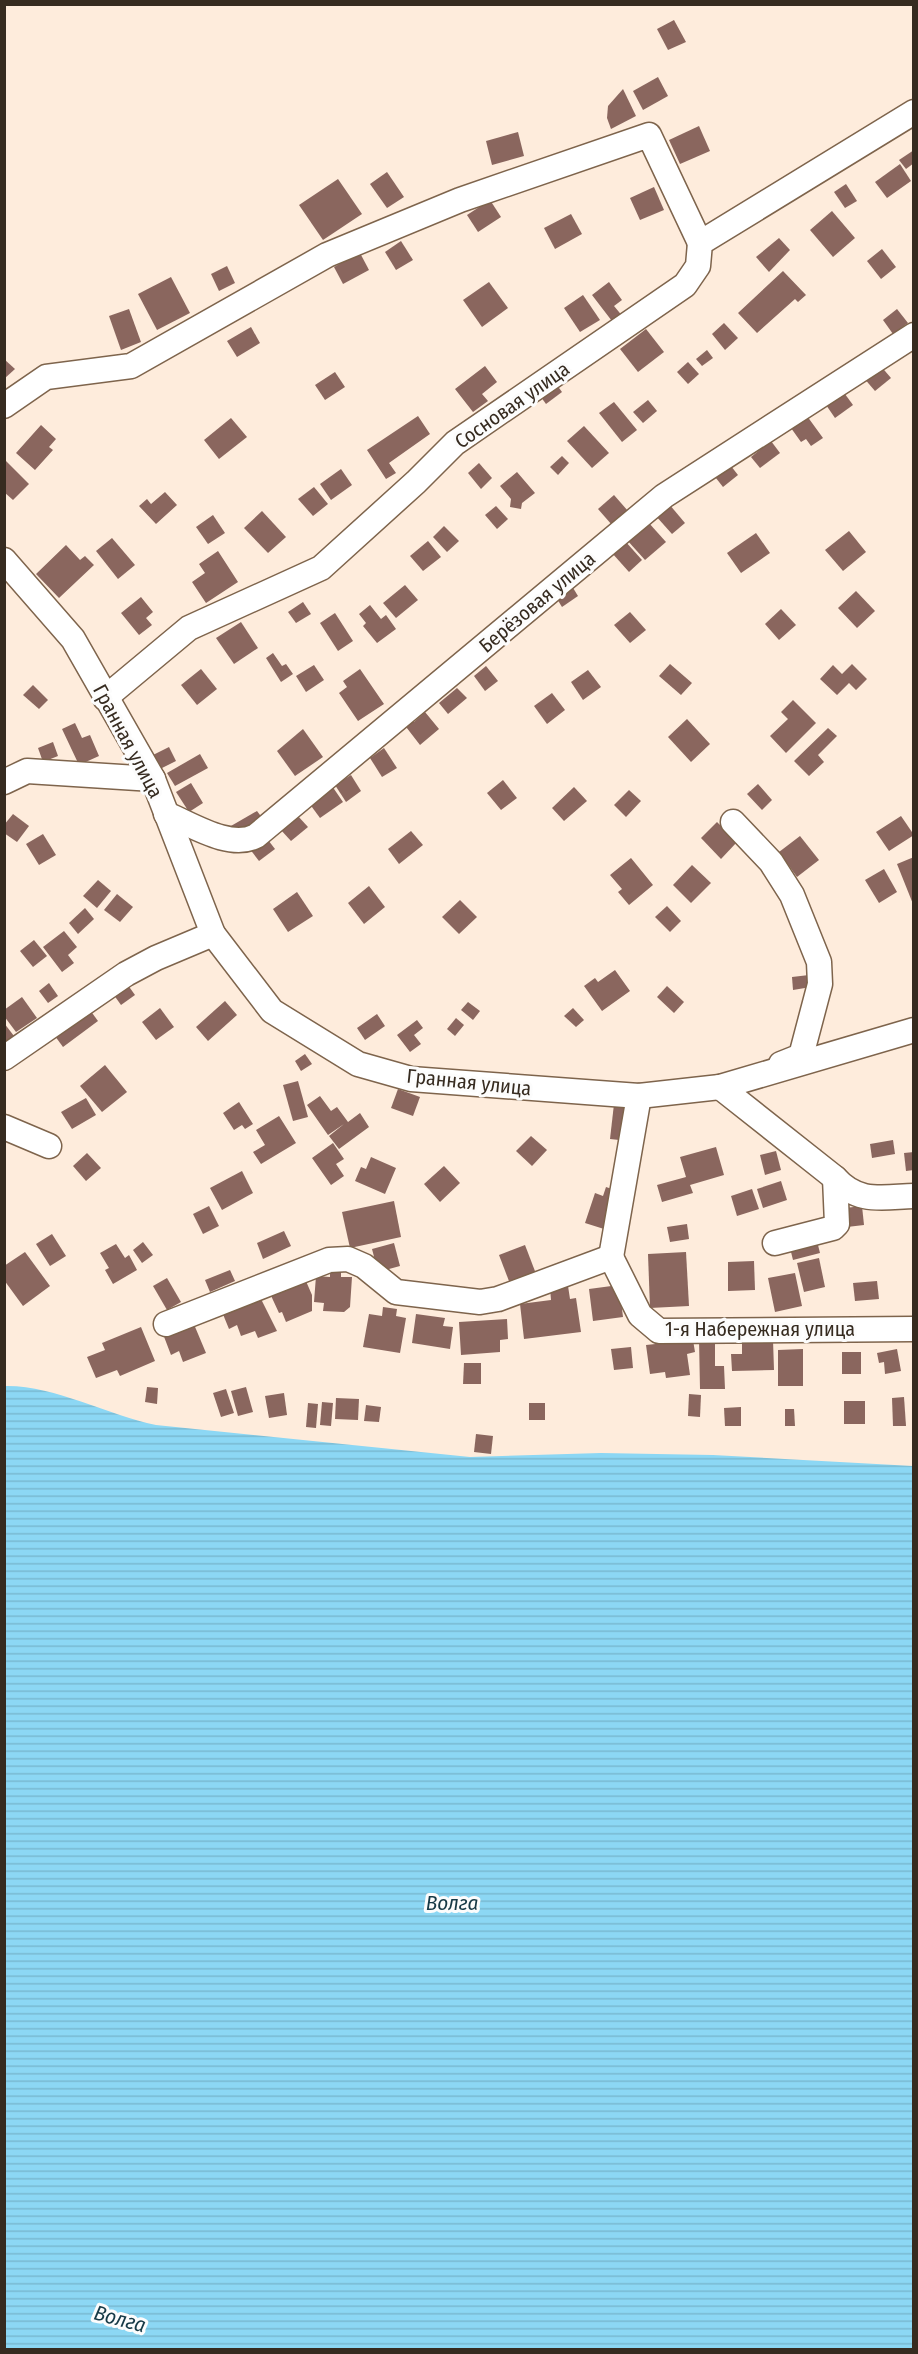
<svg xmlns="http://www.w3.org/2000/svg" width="918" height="2354" font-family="'Fira Sans Condensed',sans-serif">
  <defs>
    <pattern id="water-rules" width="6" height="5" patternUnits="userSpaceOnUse" patternTransform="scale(1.5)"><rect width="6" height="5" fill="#8cd7f4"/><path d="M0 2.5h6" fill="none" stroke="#79b9d1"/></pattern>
  </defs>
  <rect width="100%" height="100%" fill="#feecdc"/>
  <path fill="url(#water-rules)" d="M5,1386c49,-1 102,29 151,39l314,32 131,-4 112,2 200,11v883h-908z"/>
  <g fill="#8a665e">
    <polygon points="674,20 686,42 668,50 657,29"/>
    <polygon points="658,77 668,96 643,110 633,91"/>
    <polygon points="623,89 636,116 611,129 607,118 608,106"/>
    <polygon points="699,126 710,151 680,164 669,140"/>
    <polygon points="518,132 524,156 492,165 486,141"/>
    <polygon points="914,150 914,163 906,169 899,160"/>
    <polygon points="900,164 911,181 887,198 875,182"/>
    <polygon points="387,172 404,197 387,208 370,184"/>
    <polygon points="338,179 362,214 323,240 299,205"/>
    <polygon points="846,184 857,201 845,208 834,192"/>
    <polygon points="654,187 664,210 640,220 630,198"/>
    <polygon points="490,200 501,217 478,232 467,215"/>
    <polygon points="832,211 855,238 833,257 810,230"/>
    <polygon points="571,214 582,234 555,249 544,228"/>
    <polygon points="779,238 790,250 769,272 756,257"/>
    <polygon points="401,241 413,260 396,270 385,252"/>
    <polygon points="882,249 896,267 881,279 867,261"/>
    <polygon points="360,253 369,270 343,284 334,267"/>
    <polygon points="227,266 235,283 219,291 211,274"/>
    <polygon points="783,271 806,295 798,302 795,299 757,333 738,313"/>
    <polygon points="171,277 190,313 157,330 138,294"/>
    <polygon points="489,282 508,308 482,327 463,300"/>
    <polygon points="609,282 622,300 614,306 624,318 615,325 592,295"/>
    <polygon points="583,295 600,320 580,332 564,308"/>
    <polygon points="129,309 141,342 121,350 109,316"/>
    <polygon points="897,309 908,323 893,334 883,320"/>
    <polygon points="724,323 738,338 725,350 712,334"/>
    <polygon points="251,327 260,343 237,357 227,341"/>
    <polygon points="646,329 664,352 638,372 620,349"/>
    <polygon points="707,350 713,358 702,366 696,359"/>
    <polygon points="4,359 15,369 4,379"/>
    <polygon points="688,362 699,374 688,384 677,372"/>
    <polygon points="879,364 891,378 875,391 863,377"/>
    <polygon points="485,366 497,382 482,394 488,401 473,412 455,389"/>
    <polygon points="335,372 345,387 325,400 315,385"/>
    <polygon points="554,381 562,392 546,404 538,393"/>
    <polygon points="842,390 853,405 835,418 824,402"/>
    <polygon points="648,400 657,411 643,423 633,412"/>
    <polygon points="614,402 637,430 622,442 599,413"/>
    <polygon points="418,416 430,434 389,463 396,473 386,479 367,450"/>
    <polygon points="807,416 823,438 811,446 806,439 801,442 791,428"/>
    <polygon points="231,418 247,437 219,459 204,440"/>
    <polygon points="41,425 56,439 49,447 53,450 35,470 16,453"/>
    <polygon points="584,426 609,453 592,468 567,441"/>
    <polygon points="771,441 780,453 760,468 751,457"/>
    <polygon points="562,456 569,463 558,475 550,467"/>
    <polygon points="4,459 29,484 13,500 4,492"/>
    <polygon points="727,461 738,475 723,487 712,473"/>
    <polygon points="479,463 492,478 481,489 468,473"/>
    <polygon points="341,469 352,485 331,500 320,484"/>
    <polygon points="517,472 535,493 522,503 521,509 510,507 511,499 500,486"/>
    <polygon points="314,487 328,504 313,516 298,499"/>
    <polygon points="165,492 177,505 156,524 139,506 147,499 151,504"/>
    <polygon points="614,495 628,511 612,525 598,509"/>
    <polygon points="669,504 685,523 672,534 655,515"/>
    <polygon points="496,506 508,519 497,529 485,515"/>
    <polygon points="262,511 286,537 268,553 244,528"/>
    <polygon points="213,515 225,533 208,544 196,527"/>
    <polygon points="648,522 666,542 645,560 627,540"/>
    <polygon points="444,526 459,541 447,552 433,537"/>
    <polygon points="849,531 866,552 843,571 825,550"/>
    <polygon points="756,533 770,553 741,573 727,553"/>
    <polygon points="112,538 135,565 118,579 96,551"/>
    <polygon points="428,541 441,557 423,571 410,556"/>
    <polygon points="625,541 642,560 629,572 612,553"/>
    <polygon points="66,545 80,560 85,556 94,565 59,598 36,574"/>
    <polygon points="218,551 238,582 206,603 192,582 205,573 199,564"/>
    <polygon points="570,583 578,596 562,607 554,594"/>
    <polygon points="405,585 418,600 396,618 383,603"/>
    <polygon points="856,591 875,611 857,628 838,608"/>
    <polygon points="141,597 153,612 146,618 152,625 139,635 121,613"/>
    <polygon points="303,602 311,614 296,623 288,612"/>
    <polygon points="370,605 381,619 386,615 396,629 377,643 363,626 366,623 359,614"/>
    <polygon points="781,609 796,625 779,640 765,624"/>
    <polygon points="630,612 646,630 630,643 614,625"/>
    <polygon points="335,613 353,641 338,651 320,623"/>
    <polygon points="241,622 258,648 234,664 216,638"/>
    <polygon points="273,653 282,666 286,664 293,674 281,682 266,658"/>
    <polygon points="670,664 692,683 681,695 659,676"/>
    <polygon points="852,664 867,679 856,690 849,683 837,695 820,679 833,665 842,674"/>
    <polygon points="314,665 324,680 306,692 296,676"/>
    <polygon points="486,666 498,681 485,691 474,676"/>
    <polygon points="201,669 217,689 197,705 181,685"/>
    <polygon points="360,669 384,704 358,721 339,693 347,687 343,681"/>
    <polygon points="588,670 601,687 583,700 571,682"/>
    <polygon points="33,685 48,700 39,709 23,695"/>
    <polygon points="457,688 467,698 448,714 439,703"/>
    <polygon points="552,693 565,710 547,724 534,706"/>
    <polygon points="793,700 816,723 786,753 770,736 788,719 781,712"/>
    <polygon points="425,712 439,729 420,745 403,723 410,717 414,722"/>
    <polygon points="687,719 710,744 691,762 668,737"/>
    <polygon points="75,723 82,738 90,735 99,756 79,765 62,729"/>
    <polygon points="828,728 837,736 818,755 824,762 809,776 794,761"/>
    <polygon points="303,729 323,757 295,776 277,751"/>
    <polygon points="53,742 58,756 43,762 38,748"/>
    <polygon points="169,747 176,761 160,769 153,755"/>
    <polygon points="384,748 397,768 382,777 370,758"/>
    <polygon points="200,754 208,768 175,786 167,773"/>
    <polygon points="351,775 361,791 346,802 335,785"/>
    <polygon points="503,780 517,798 501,810 487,793"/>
    <polygon points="191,783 203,803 189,812 176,792"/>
    <polygon points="758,784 772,800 762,810 747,794"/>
    <polygon points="332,786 343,802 320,818 309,803"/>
    <polygon points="574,787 587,801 564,821 552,808"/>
    <polygon points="629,790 641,801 626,817 614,805"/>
    <polygon points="257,811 263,819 237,835 224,830"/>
    <polygon points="13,814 29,826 17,842 4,833 4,825"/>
    <polygon points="297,815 308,827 291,841 280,829"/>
    <polygon points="901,816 914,835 889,851 876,832"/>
    <polygon points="717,822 737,842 721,859 701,838"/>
    <polygon points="411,831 423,845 399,864 388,849"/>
    <polygon points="43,834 56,855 39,865 26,844"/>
    <polygon points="265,836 275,849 259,861 249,848"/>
    <polygon points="800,836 819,860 797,877 779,852"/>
    <polygon points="914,857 914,904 913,904 897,864"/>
    <polygon points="631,858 653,885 629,905 618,892 622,889 610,875"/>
    <polygon points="692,865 711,883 691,903 673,885"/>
    <polygon points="884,869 897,892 879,903 865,880"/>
    <polygon points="98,880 111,891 97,908 83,896"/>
    <polygon points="369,886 385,907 364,924 348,903"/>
    <polygon points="297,892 313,916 288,932 273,909"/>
    <polygon points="117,894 133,907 120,922 104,910"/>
    <polygon points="460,900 477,917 459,934 442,917"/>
    <polygon points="667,906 681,921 670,932 655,917"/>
    <polygon points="85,908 94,919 78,934 69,923"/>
    <polygon points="64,931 77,947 68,955 74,963 62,972 43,947"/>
    <polygon points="34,940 47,956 33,967 20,951"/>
    <polygon points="615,970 630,991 602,1011 584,986 595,978 598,982"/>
    <polygon points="809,975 811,987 793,990 792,977"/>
    <polygon points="125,981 135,995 121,1005 111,991"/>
    <polygon points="49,983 58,996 48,1003 39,991"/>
    <polygon points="667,986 684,1002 674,1013 657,997"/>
    <polygon points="22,997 37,1018 16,1032 4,1016 4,1010"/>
    <polygon points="225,1001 237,1015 208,1041 196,1027"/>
    <polygon points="468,1002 480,1011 473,1020 461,1010"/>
    <polygon points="87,1006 98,1021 63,1047 52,1032"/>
    <polygon points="160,1008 174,1027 156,1040 142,1022"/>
    <polygon points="573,1008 584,1020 576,1027 564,1016"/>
    <polygon points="377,1014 385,1026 365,1040 357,1028"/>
    <polygon points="456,1018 464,1025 455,1036 447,1029"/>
    <polygon points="417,1020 423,1028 414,1035 421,1044 410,1052 397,1035"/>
    <polygon points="4,1023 14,1036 4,1043"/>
    <polygon points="305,1054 312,1064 301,1071 295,1061"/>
    <polygon points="105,1065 127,1092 102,1112 80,1086"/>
    <polygon points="298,1081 308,1117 293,1121 283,1085"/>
    <polygon points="398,1089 420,1097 413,1116 391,1108"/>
    <polygon points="320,1096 331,1111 337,1107 348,1122 360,1113 369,1127 339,1149 329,1136 344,1124 328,1135 307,1105"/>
    <polygon points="86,1098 96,1115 72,1129 61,1112"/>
    <polygon points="239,1102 253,1124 245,1129 242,1125 234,1130 223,1113"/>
    <polygon points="614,1104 643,1108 629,1141 610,1139"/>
    <polygon points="279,1116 296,1143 261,1164 253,1152 265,1145 256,1130"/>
    <polygon points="531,1136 547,1150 532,1166 516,1151"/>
    <polygon points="893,1140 895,1154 872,1158 870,1144"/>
    <polygon points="333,1143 344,1159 336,1164 344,1176 331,1185 312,1158"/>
    <polygon points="716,1147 724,1175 690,1185 693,1193 662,1202 657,1185 686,1177 680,1157"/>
    <polygon points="776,1151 781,1170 765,1175 760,1155"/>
    <polygon points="914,1152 914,1170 906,1171 904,1153"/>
    <polygon points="87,1153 101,1168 86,1181 73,1166"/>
    <polygon points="371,1157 396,1168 385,1194 355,1181 361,1167 366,1169"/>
    <polygon points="444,1166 460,1183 440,1202 424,1184"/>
    <polygon points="242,1171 253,1193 222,1210 210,1188"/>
    <polygon points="781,1181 787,1200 763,1208 757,1189"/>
    <polygon points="606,1187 618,1191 604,1229 585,1223 595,1193 603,1196"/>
    <polygon points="752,1189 759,1209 737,1216 731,1196"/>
    <polygon points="394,1201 401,1237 350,1248 342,1212"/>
    <polygon points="209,1206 219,1226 203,1234 193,1214"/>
    <polygon points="862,1206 864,1225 847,1227 845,1208"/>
    <polygon points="687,1224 689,1239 670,1242 667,1227"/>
    <polygon points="284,1231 291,1246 263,1259 257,1243"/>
    <polygon points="52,1234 66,1256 50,1266 36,1244"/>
    <polygon points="817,1241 820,1253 793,1260 790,1248"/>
    <polygon points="143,1242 153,1255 142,1263 133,1250"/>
    <polygon points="394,1243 400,1266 378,1272 372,1249"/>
    <polygon points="116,1244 125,1258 129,1255 137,1270 113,1284 105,1270 109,1268 100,1253"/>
    <polygon points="525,1245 538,1279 512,1289 499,1255"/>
    <polygon points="25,1252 50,1286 23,1306 4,1280 4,1266"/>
    <polygon points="686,1252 689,1306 650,1308 648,1254"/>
    <polygon points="819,1258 825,1287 804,1292 797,1263"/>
    <polygon points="754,1261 755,1290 728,1291 728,1262"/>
    <polygon points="330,1269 341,1269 341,1277 352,1277 350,1307 344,1312 323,1311 324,1303 314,1302 316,1276 330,1277"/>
    <polygon points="230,1270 235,1281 210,1292 205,1280"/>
    <polygon points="302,1272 312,1295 312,1311 286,1322 282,1312 279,1313 267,1287"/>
    <polygon points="795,1273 802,1306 775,1312 768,1278"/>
    <polygon points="167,1278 181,1302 167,1310 153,1286"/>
    <polygon points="877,1281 879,1299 855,1301 853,1283"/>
    <polygon points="619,1285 623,1317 593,1321 589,1289"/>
    <polygon points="568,1286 570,1299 576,1298 581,1332 524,1339 520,1304 551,1300 550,1288"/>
    <polygon points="257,1291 277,1331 258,1338 255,1331 241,1336 237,1325 229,1329 220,1307"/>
    <polygon points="383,1307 397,1309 396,1316 406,1318 400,1353 363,1347 369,1314 382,1316"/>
    <polygon points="416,1314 445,1318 443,1326 453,1327 450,1349 412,1343"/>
    <polygon points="507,1319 508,1339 500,1340 500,1352 461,1355 459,1322"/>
    <polygon points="193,1322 206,1353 183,1362 179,1351 171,1355 163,1334"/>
    <polygon points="141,1327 155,1361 120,1376 117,1370 96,1378 87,1357 105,1350 102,1343"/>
    <polygon points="699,1339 715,1339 715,1366 724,1366 725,1389 700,1389"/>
    <polygon points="693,1340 695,1352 687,1354 690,1375 666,1378 665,1372 650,1374 646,1345"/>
    <polygon points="773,1340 774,1370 732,1371 731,1354 742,1354 742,1341"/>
    <polygon points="631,1347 633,1368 614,1370 611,1349"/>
    <polygon points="803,1349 803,1386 778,1386 778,1350"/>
    <polygon points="897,1349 901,1371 885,1374 884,1362 879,1363 877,1353"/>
    <rect x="842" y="1352" width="19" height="22"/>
    <polygon points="464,1363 481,1363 481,1384 463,1384"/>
    <polygon points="147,1387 158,1388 157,1404 145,1402"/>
    <polygon points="246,1387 253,1412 238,1416 231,1391"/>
    <polygon points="226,1389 234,1413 221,1417 213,1393"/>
    <polygon points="284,1393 287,1415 269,1418 265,1396"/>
    <polygon points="689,1394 701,1395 700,1417 688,1416"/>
    <polygon points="904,1397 906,1426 893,1426 892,1398"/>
    <polygon points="336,1398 359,1399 358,1420 335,1419"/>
    <rect x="844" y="1401" width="21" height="23"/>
    <polygon points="322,1402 333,1403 331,1426 320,1425"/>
    <polygon points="308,1403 318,1404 316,1428 306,1427"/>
    <rect x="529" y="1403" width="16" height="17"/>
    <polygon points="366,1405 381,1407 379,1422 364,1421"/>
    <polygon points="741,1407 741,1426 725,1426 724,1408"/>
    <polygon points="785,1409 794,1409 795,1426 785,1426"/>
    <polygon points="476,1434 493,1436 491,1454 474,1452"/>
  </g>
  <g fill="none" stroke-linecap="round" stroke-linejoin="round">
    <g stroke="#7e644c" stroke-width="27">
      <g id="minor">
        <polyline points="4,406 46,377 131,366 327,255 460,200 649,135 700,243"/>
        <polyline points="4,560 73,639 153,779 213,934 272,1011 358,1064 411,1079 639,1096 720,1087 914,1030"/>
        <polyline points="105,698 189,628 321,568 416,482 455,443 685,285 698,266 700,243 914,112"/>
        <polyline points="4,782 27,771 153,779"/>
        <path d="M166,814c25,10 64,36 90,22l408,-340 250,-161"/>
        <polyline points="733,822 771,862 792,895 819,962 820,984 801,1056 781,1064"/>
        <polyline points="4,1058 126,974 156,958 213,934"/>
        <path d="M720,1087l115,91c23,26 47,19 79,18"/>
        <polyline points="4,1127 49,1146"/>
        <polyline points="775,1243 833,1228 837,1224 835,1178"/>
        <polyline points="611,1257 640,1315 659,1331 914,1329"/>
        <polyline points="611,1257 639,1096"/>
        <polyline points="166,1324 329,1260 348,1259 364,1266 396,1292 480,1302 498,1299 611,1257"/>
      </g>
    </g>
    <use href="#minor" stroke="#fff" stroke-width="24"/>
  </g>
  <g text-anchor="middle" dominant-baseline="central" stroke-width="6" stroke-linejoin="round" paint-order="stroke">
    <g font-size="20" fill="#362b20" stroke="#fcfcfc">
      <text transform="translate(512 405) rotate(-35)">Сосновая улица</text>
      <text transform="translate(537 602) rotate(-40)">Берёзовая улица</text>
      <text transform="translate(128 741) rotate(62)">Гранная улица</text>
      <text transform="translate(469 1082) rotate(6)">Гранная улица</text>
      <text x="760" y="1329">1-я Набережная улица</text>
    </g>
    <g font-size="21" font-style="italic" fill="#173a47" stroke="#fcfcfc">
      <text x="452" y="1903">Волга</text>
      <text transform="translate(120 2319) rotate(15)">Волга</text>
    </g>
  </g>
  <rect width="918" height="2354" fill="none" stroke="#362b20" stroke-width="12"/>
</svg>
